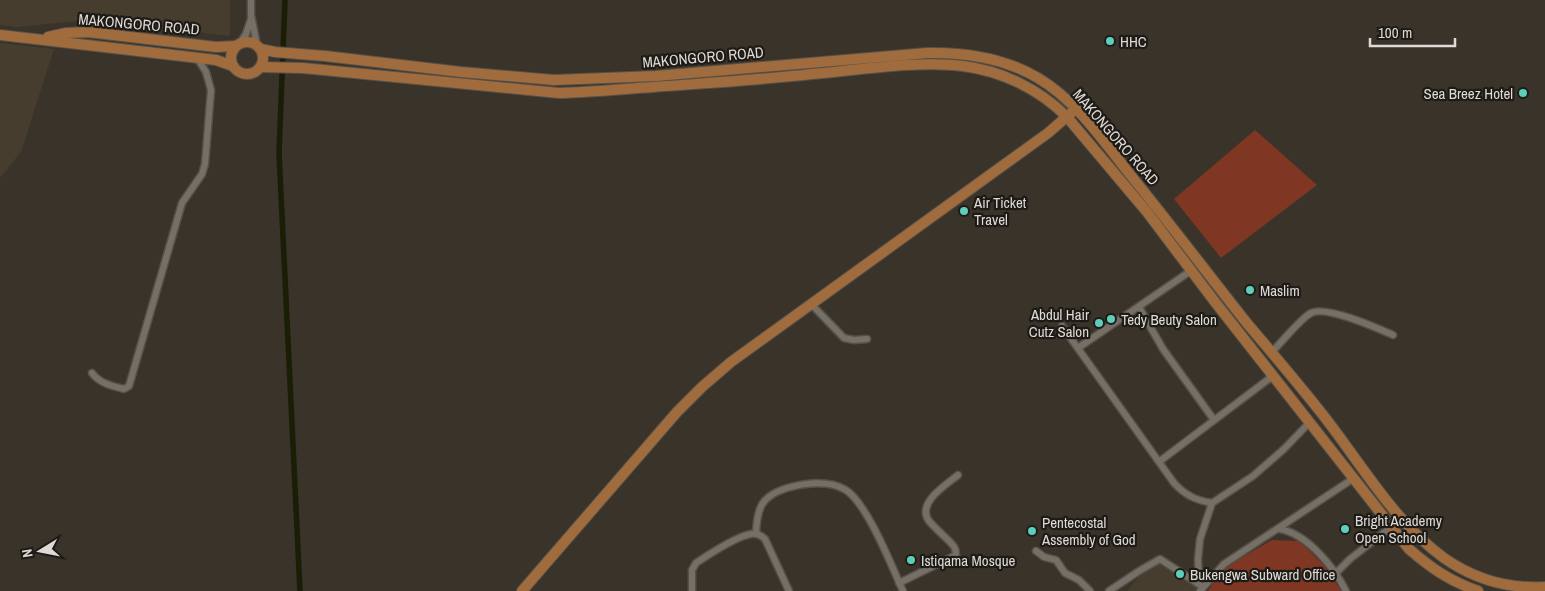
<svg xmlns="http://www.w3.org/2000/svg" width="1545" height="591" font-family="'Archivo Narrow',sans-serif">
  <rect width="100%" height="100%" fill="#39332a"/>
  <g fill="#463d2f">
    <polygon points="0,0 230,0 230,36 88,20 17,27 0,25"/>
    <polygon points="0,43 54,49 21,152 0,178"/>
    <polygon points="1156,556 1203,588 1200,591 1127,591"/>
  </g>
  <g fill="#7f3622">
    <polygon points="1255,130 1317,185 1221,258 1174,199"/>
    <polygon points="1272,540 1299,541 1324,565 1341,591 1208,591 1222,569"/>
  </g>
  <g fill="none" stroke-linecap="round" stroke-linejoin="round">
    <polyline stroke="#1a1e04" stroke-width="5.5" points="285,0 279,153 300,591"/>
    <g stroke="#555049" stroke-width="9">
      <g id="street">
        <polyline points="251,0 251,15 257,45"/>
        <polyline points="240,43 246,34 251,19"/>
        <polyline points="811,304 844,338 854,340 867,339"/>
        <polyline points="1139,307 1163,349 1214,420"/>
        <path d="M1062,326l112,157c11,12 21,17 38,20"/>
        <polyline points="1078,348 1192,270"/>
        <path d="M1272,352c9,-9 29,-34 39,-39 15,-8 66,15 82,22"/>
        <path d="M92,373c7,10 20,13 32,16l5,-3 53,-183 20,-29 3,-10 6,-74 -5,-18 -9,-14"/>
        <polyline points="1160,461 1274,375"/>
        <path d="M1280,529c27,5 54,38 66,62"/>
        <path d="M756,534c1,-26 5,-38 31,-46 17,-5 41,-8 57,1 22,11 48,78 59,102"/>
        <polyline points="1036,551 1044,557 1056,560 1065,573 1079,580 1090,591"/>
        <polyline points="1336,573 1350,559 1391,527"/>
        <path d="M899,583l57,-28c0,-7 -2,-9 -7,-14 -6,-6 -14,-13 -20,-20 -13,-18 17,-36 29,-46"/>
        <polyline points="1199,584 1198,559 1200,539 1212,503 1253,476 1284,449 1310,422"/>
        <path d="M692,591v-21l4,-7c12,-8 42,-27 55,-29 6,-1 10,1 14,5l24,52"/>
        <polyline points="1109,591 1139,571 1160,559 1200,585"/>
        <polyline points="1200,591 1224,564 1354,478"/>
      </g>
    </g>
    <g stroke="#555049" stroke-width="12">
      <g id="primary">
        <polyline points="0,35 216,60 233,66"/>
        <polyline points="48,37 66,33 88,32 216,47 235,46"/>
        <circle cx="247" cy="58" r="16"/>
        <path d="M261,49l14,3 50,4 136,16 93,8 102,-4 271,-23c39,-1 77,5 111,25 39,23 66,64 94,99 39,48 76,97 114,145 26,31 52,61 77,93 37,47 71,107 121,143 30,21 65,31 101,29"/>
        <path d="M260,67l43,1 256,25c32,-1 63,-4 94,-6 53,-4 106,-7 159,-13 46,-4 106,-14 151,-8 39,5 76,23 104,51l80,95 68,90 194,247c23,20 41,32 69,42"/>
        <polyline points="522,591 677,412 702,387 731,362 1048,133 1071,113"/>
      </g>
    </g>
    <use href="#street" stroke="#766f66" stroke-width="6"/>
    <use href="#primary" stroke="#a06c3d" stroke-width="10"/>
  </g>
  <g fill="#5ccebb" stroke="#1e1b17" stroke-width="2">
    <circle cx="1110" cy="41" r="5"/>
    <circle cx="1523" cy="93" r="5"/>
    <circle cx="964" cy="211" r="5"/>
    <circle cx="1250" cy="290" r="5"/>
    <circle cx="1111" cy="319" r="5"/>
    <circle cx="1099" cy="323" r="5"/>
    <circle cx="1345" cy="529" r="5"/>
    <circle cx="1032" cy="531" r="5"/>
    <circle cx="911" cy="560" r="5"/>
    <circle cx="1180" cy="574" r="5"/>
  </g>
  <g text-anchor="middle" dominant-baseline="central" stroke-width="4.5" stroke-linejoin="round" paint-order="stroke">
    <g font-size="15" fill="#dedad5" stroke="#1e1b17">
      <text transform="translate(139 24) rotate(5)">MAKONGORO ROAD</text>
      <text transform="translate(703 57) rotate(-5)">MAKONGORO ROAD</text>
      <text transform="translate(1116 137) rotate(49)">MAKONGORO ROAD</text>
    </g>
    <g font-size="15" fill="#dedad5" stroke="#1e1b17" text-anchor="start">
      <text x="1120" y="41">HHC</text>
      <text x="1513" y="93" text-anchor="end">Sea Breez Hotel</text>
      <text x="974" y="202">Air Ticket<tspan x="974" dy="17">Travel</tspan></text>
      <text x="1260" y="290">Maslim</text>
      <text x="1089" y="314" text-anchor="end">Abdul Hair<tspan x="1089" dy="17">Cutz Salon</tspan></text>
      <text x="1121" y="319">Tedy Beuty Salon</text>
      <text x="1355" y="520">Bright Academy<tspan x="1355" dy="17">Open School</tspan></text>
      <text x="1042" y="522">Pentecostal<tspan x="1042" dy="17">Assembly of God</tspan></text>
      <text x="921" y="560">Istiqama Mosque</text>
      <text x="1190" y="574">Bukengwa Subward Office</text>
    </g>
  </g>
  <g transform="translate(40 551) rotate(260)" stroke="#1e1b17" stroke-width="4" paint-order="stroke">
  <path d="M0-4L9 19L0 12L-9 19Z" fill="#dedad5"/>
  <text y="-8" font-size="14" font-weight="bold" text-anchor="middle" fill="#dedad5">N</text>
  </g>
  <path d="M1370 38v8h85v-8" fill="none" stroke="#dedad5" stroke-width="2.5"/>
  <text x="1378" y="38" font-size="15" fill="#dedad5" stroke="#1e1b17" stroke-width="4" paint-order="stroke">100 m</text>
</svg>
